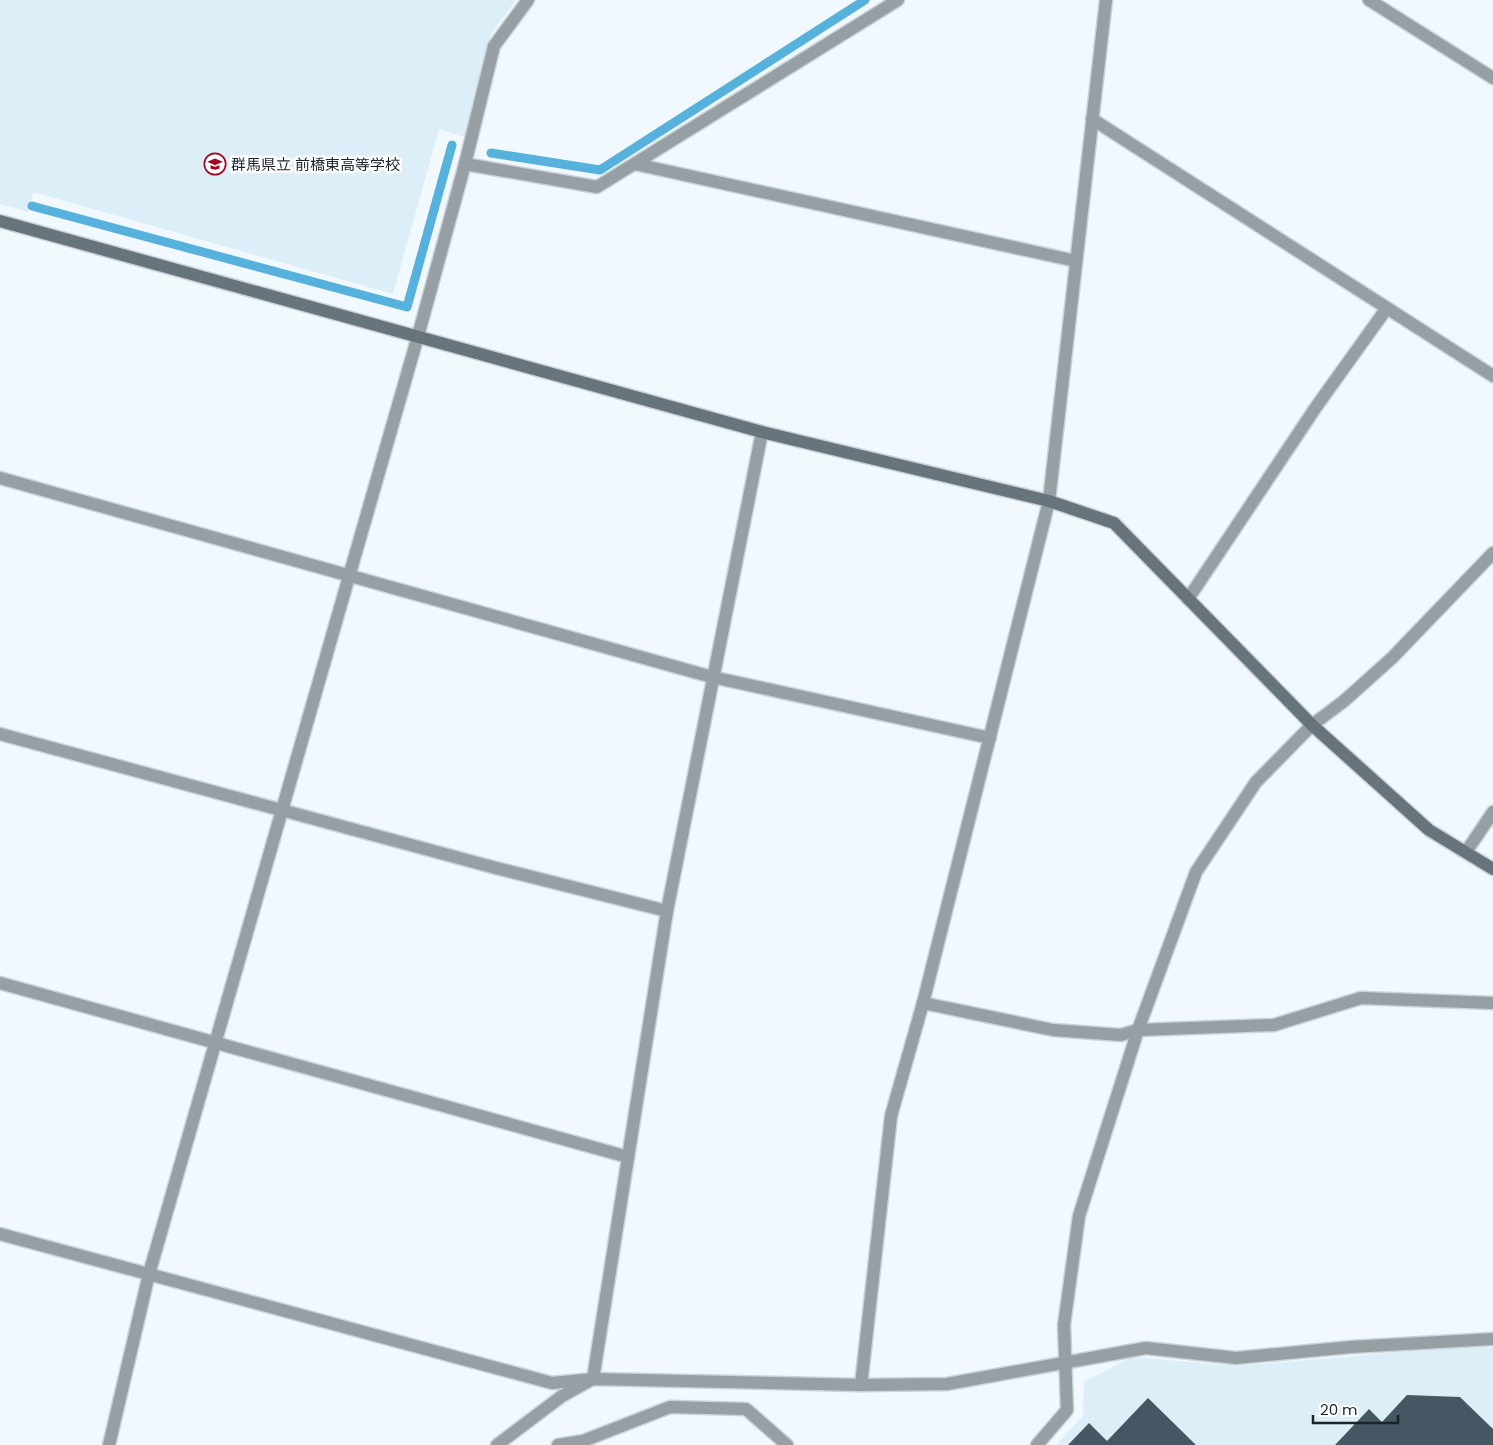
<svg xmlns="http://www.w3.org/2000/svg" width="1493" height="1445" font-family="Poppins,'Noto Sans JP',sans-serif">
  <rect width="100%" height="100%" fill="#f1f9ff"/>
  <g fill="#dceef8">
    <polygon points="0,0 516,0 491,34 465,137 439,129 393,294 33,192 28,212 0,204"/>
    <polygon points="1470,1346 1493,1348 1493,1445 1056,1445 1083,1416 1084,1382 1132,1357 1237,1366"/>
  </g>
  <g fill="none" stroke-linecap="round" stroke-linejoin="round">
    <g stroke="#57b1dd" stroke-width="9">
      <polyline points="491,153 600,170 865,0"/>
      <polyline points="32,206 407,307 452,145"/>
    </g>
  </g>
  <g fill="#445762">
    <polygon points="1407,1395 1460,1397 1493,1429 1493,1445 1335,1445 1369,1409 1382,1422"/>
    <polygon points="1148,1398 1196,1445 1068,1445 1089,1423 1107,1441"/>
  </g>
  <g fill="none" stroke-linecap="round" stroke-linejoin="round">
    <g stroke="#cad3d8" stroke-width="15">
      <g id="lane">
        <polyline points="1369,0 1493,78"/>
        <polyline points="635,164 1076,261"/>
        <polyline points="712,677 990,738"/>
        <polyline points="1466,852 1493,812"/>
      </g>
    </g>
    <g stroke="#cad3d8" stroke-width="15">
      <g id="street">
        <polyline points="1092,119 1493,376"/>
        <polyline points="465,164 597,187 898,0"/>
        <polyline points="0,478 712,677"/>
        <polyline points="1188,599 1316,407 1387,308"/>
        <polyline points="0,734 496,868 667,911"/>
        <polyline points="0,983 628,1157"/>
        <polyline points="923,1003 1053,1030 1121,1035 1138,1030 1274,1025 1361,998 1493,1003"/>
        <polyline points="0,1234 552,1383 593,1379 861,1385 947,1384 1146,1348 1236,1358 1351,1347 1493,1339"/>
        <polyline points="593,1379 667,911 762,432"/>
        <polyline points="861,1385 891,1116 923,1003 1049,501 1106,0"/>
        <polyline points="109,1445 149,1274 418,336 465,164 494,46 528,0"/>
        <polyline points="497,1445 562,1396 589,1381"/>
        <polyline points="558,1445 583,1441 670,1407 746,1409 787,1445"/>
        <polyline points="1037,1445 1067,1410 1064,1325 1079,1216 1138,1030 1196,872 1256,782 1312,725 1344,701 1392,658 1493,553"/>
      </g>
    </g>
    <g stroke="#cad3d8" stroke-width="15">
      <polyline id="secondary" points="0,221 762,432 1049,501 1114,523 1312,725 1429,830 1493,869"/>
    </g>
    <use href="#lane" stroke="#959fa4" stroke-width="12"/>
    <use href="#street" stroke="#959fa4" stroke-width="12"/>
    <use href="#secondary" stroke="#67747c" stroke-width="12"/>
  </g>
  <defs>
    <g id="school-ring" transform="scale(1.125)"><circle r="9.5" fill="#fff" stroke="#a30622" stroke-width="1.5"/><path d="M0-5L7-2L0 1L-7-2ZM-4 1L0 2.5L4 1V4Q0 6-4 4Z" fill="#a30622"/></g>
  </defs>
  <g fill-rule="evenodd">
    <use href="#school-ring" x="215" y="164"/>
  </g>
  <g text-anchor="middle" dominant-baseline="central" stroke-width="5" stroke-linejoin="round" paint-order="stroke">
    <g font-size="15" fill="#1b2428" stroke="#fff" text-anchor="start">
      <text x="231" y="164">群馬県立 前橋東高等学校</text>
    </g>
  </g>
  <path d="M1313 1415v8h85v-8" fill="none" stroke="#1b2428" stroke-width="2.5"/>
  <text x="1320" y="1415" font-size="15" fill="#1b2428" stroke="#ffffff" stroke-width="4" paint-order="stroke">20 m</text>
</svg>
